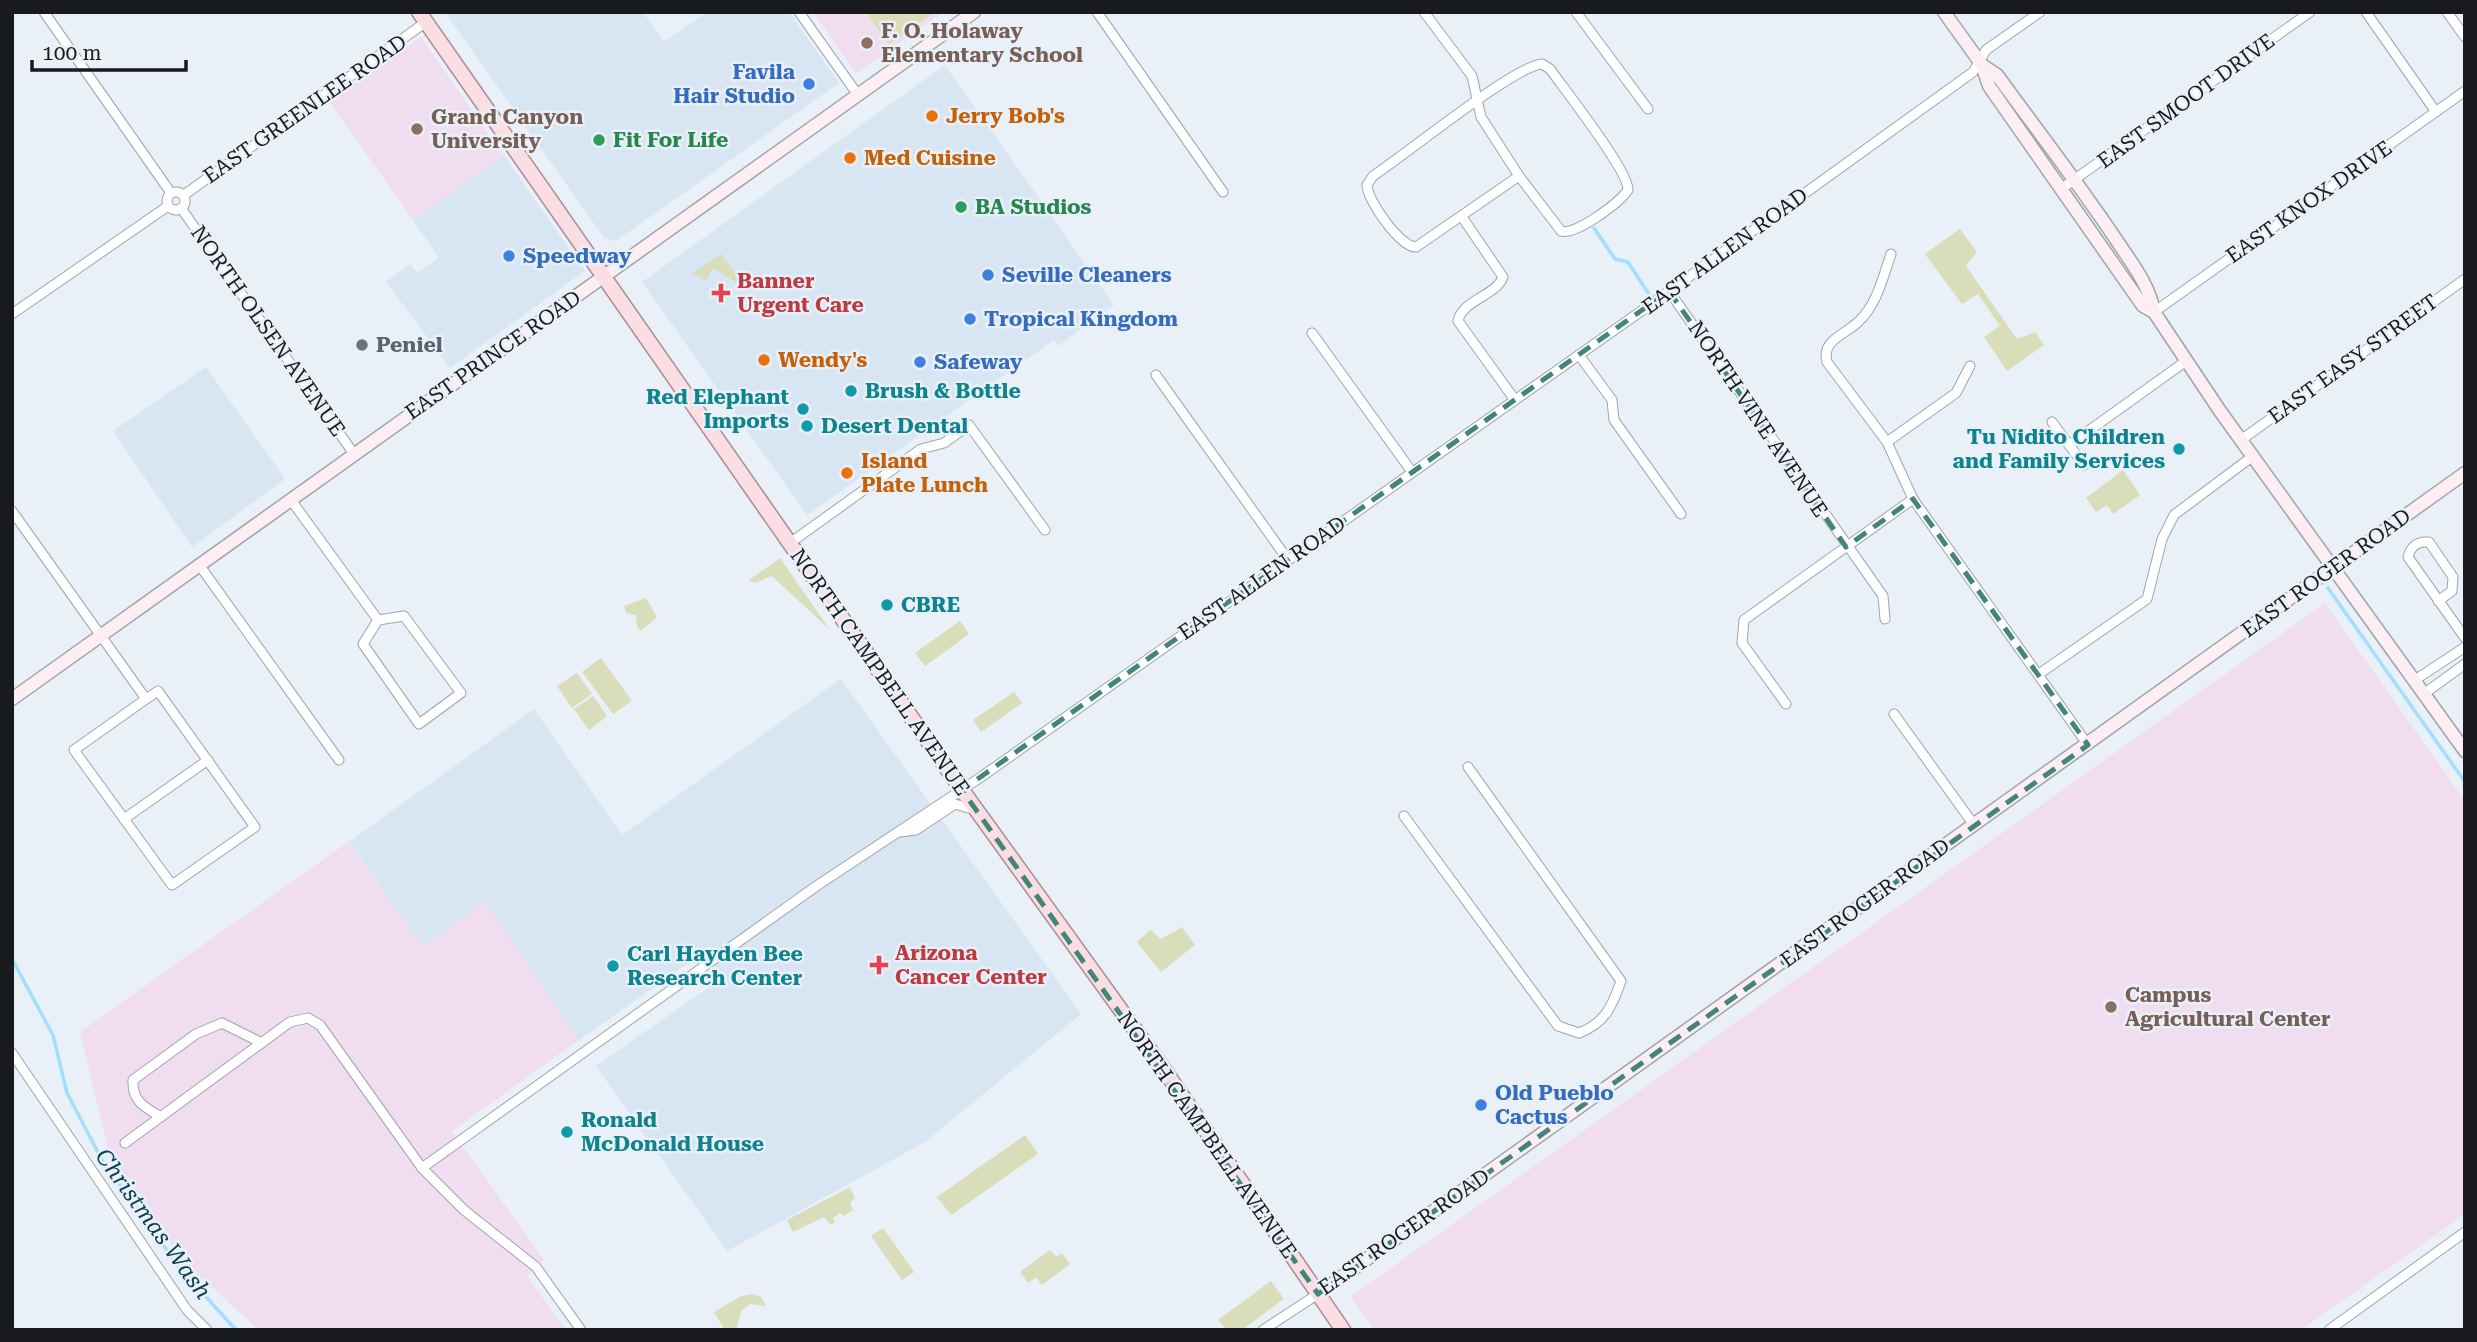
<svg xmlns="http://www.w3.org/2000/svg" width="2477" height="1342" font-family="'Roboto Serif',serif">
  <rect width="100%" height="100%" fill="#e9f0f7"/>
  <g fill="#d8e5f2">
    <polygon points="445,12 643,12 664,42 707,12 789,12 839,83 616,241 604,238"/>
    <polygon points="945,65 1114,305 1058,346 1054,340 807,515 642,282"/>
    <polygon points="504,156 585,271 450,368 386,282 410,264 417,273 439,258 413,220"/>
    <polygon points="206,367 285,479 192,547 113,431"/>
    <polygon points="841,679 1081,1014 925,1142 727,1251 596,1066 722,978 704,952 579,1040 485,902 423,946 349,842 534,709 622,835"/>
  </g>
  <g fill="#f0def0">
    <polygon points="813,12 943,12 856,74"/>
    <polygon points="421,37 504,156 413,220 329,101"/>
    <polygon points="2325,603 2465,801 2465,1214 2301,1330 1374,1330 1350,1297"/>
    <polygon points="348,842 423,946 485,902 579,1040 452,1131 544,1260 527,1276 566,1330 259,1330 182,1260 110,1157 80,1032"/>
  </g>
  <g fill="#d9ddba">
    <polygon points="866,12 935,12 889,45"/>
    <polygon points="1960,229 1977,252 1966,266 2017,339 2035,332 2044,345 2007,371 1984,337 2000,326 1978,294 1962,304 1925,254"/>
    <polygon points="721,254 743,284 743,287 713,268 706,281 693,273"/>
    <polygon points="2123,470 2140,495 2113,514 2107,505 2096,512 2086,498"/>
    <polygon points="780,558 830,630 772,576 755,583 749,580"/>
    <polygon points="646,598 657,617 641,631 637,627 636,615 626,613 624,606"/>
    <polygon points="960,621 969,634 925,666 915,653"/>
    <polygon points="601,658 632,701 613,714 582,672"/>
    <polygon points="577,673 592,694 572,708 557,686"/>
    <polygon points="1014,692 1022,703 981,732 973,720"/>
    <polygon points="593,696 607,716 589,730 574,709"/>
    <polygon points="1182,927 1195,945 1161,972 1137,942 1150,930 1161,939"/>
    <polygon points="1025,1135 1038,1154 951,1215 937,1197"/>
    <polygon points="850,1187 855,1198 850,1202 853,1210 844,1216 840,1213 833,1218 835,1222 831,1225 824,1217 793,1232 787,1220"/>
    <polygon points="883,1228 914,1272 902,1280 871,1236"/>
    <polygon points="1050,1250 1056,1257 1062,1253 1070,1264 1042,1285 1036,1277 1028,1283 1020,1272"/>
    <polygon points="1271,1281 1284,1299 1242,1330 1227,1330 1218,1320"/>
    <polygon points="753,1294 761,1297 766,1306 750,1304 742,1310 736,1330 725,1330 714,1312 741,1296"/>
  </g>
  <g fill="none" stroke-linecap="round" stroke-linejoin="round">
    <g stroke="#a1dffd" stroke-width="3.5">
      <polyline points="1594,228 1615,259 1628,262 1654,302"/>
      <polyline points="2328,588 2465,782"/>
      <polyline points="12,959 53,1035 67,1093 103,1162 179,1267 236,1330"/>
    </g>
    <g stroke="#9ea5ab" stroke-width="11">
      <g id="street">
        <polyline points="44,12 171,193"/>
        <polyline points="799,12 858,95"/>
        <polyline points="1097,12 1223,192"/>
        <path d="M1424,12l48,64 9,41 38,59 42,55c14,5 58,-28 67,-41 1,-19 -64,-101 -78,-121l-8,-5c-28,2 -138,92 -169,112l-6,9c0,15 33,62 49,62l103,-71"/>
        <polyline points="1576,12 1648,109"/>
        <polyline points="2366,12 2436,112"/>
        <polyline points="2447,12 2465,37"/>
        <polyline points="2061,189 2310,12"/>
        <circle cx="176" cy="201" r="9"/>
        <polyline points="184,195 426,22"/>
        <polyline points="181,208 354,454"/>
        <path d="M1462,217l41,60c-7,19 -41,23 -45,44l57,79"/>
        <path d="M1891,254c-8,23 -14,51 -33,68 -13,13 -37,18 -31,40l60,80 26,57 175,246"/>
        <polyline points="1669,291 1883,596 1885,619"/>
        <polyline points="2154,312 2465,91"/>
        <polyline points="12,314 168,206"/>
        <polyline points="1312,333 1412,472"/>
        <polyline points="1579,355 1612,400 1614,420 1681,514"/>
        <polyline points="1156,375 1288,560"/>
        <polyline points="2052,422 2084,465"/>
        <polyline points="2241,440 2465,279"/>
        <polyline points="1887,442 1956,393 1970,366"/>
        <polyline points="2069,445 2186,361"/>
        <polyline points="291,500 378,620"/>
        <polyline points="12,511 146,699 158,691 255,827 172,885 74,750 146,699"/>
        <polyline points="790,543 921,449 944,443 969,425 1045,530"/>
        <polyline points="200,566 339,760"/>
        <path d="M2438,601l14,-10 1,-14 -24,-35c-12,-1 -18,4 -21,15l57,81"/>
        <polygon points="404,616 461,693 419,724 363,644 378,620"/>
        <polyline points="2039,674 2147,599 2162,539 2174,515 2253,456"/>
        <polyline points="2415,680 2465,647"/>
        <polyline points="2425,693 2465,664"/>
        <polyline points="1786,704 1742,643 1744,620 1913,499"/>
        <polyline points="1894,714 1974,825"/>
        <path d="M1404,816l154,210 21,7c26,-10 33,-26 42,-52l-153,-214"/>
        <polyline points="124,819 208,760"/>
        <polyline points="900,832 916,830 955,804 972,809"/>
        <polyline points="12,1053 187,1310 207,1330"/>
        <path d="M161,1117c-17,-10 -29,-16 -28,-37l63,-46 26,-11 40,20"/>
        <polyline points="125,1143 290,1022 308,1018 320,1025 422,1168"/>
        <polyline points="581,1330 536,1267 464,1210 422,1168 815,887 981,777 1654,302 1973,72 1986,50 2040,12"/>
        <polyline points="1263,1330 1318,1294"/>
        <polyline points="2329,1330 2465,1232"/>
      </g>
    </g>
    <g stroke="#9ea5ab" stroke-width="15">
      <g id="secondary">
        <polyline points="1944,12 1982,65 1989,86 2143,306 2154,312"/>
        <path d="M1982,65l15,10c40,55 82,109 120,166 14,21 33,45 37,71l66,99 245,340"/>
        <polyline points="12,699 974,12"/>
        <polyline points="1318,1294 2465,473"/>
      </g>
    </g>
    <g stroke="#a88b93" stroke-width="17">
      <polyline id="primary" points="419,12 962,790 1167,1074 1343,1330"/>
    </g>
    <use href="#street" stroke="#fff" stroke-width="9"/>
    <use href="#secondary" stroke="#fceef2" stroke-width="12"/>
    <use href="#primary" stroke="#fadee4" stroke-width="14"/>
  </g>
  <path fill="none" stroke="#438576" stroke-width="5" stroke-dasharray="14 9" stroke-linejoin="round" d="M1669,291l177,256 67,-48 175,246 -770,549 -356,-504z"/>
  <g fill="#8d6e63" stroke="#e9f0f7" stroke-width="2.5">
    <circle cx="867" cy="43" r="7"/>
    <circle cx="417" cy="129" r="7"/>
    <circle cx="2111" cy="1007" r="7"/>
  </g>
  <g fill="#3f7fe0" stroke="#e9f0f7" stroke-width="2.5">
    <circle cx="809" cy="84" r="7"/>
    <circle cx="509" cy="256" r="7"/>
    <circle cx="988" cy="275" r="7"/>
    <circle cx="970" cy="319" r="7"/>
    <circle cx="920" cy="362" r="7"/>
    <circle cx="1481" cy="1105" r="7"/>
  </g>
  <g fill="#e8710a" stroke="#e9f0f7" stroke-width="2.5">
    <circle cx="932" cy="116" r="7"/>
    <circle cx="850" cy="158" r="7"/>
    <circle cx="764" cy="360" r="7"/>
    <circle cx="847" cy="473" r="7"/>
  </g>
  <g fill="#2e9e5b" stroke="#e9f0f7" stroke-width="2.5">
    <circle cx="599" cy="140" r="7"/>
    <circle cx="961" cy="207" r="7"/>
  </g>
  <g fill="#e0444e" stroke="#e9f0f7" stroke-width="2.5">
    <path d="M717.5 282.5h7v7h7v7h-7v7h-7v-7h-7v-7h7z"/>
    <path d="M875.5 954.5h7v7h7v7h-7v7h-7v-7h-7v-7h7z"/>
  </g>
  <circle fill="#6b7280" stroke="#e9f0f7" stroke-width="2.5" cx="362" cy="345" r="7"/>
  <g fill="#0f9aa8" stroke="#e9f0f7" stroke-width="2.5">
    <circle cx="851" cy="391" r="7"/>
    <circle cx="803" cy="409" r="7"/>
    <circle cx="807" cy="426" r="7"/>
    <circle cx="2179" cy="449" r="7"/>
    <circle cx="887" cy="605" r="7"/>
    <circle cx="613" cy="966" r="7"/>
    <circle cx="567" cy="1132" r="7"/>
  </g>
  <g text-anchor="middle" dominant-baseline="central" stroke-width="5" stroke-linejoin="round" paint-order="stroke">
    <g font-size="21" font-weight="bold" fill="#785e54" stroke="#e9f0f7" text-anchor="start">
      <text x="881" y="31">F. O. Holaway<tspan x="881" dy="24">Elementary School</tspan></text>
      <text x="431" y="117">Grand Canyon<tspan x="431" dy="24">University</tspan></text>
      <text x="2125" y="995">Campus<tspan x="2125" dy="24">Agricultural Center</tspan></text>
    </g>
    <g font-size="21" font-weight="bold" fill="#366cbe" stroke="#e9f0f7" text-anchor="start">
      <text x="795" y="72" text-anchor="end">Favila<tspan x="795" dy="24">Hair Studio</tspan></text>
      <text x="523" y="256">Speedway</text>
      <text x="1002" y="275">Seville Cleaners</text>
      <text x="984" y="319">Tropical Kingdom</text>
      <text x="934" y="362">Safeway</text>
      <text x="1495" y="1093">Old Pueblo<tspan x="1495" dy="24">Cactus</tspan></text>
    </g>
    <g font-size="21" fill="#181a1d" stroke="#e9f0f7">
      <text transform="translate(2186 101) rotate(-36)">EAST SMOOT DRIVE</text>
      <text transform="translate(305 109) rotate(-35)">EAST GREENLEE ROAD</text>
      <text transform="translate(2309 202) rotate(-35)">EAST KNOX DRIVE</text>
      <text transform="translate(1725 251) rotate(-36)">EAST ALLEN ROAD</text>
      <text transform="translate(268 331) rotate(55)">NORTH OLSEN AVENUE</text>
      <text transform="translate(493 355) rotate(-35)">EAST PRINCE ROAD</text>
      <text transform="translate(2353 359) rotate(-36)">EAST EASY STREET</text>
      <text transform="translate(1758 419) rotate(56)">NORTH VINE AVENUE</text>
      <text transform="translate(2326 573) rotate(-36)">EAST ROGER ROAD</text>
      <text transform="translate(1262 578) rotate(-35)">EAST ALLEN ROAD</text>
      <text transform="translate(880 672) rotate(55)">NORTH CAMPBELL AVENUE</text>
      <text transform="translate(1865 903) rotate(-36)">EAST ROGER ROAD</text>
      <text transform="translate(1207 1135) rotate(55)">NORTH CAMPBELL AVENUE</text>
      <text transform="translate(1404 1232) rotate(-35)">EAST ROGER ROAD</text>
    </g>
    <g font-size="21" font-weight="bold" fill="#c56008" stroke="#e9f0f7" text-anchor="start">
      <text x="946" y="116">Jerry Bob's</text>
      <text x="864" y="158">Med Cuisine</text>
      <text x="778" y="360">Wendy's</text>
      <text x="861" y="461">Island<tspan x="861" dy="24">Plate Lunch</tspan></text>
    </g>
    <g font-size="21" font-weight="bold" fill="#27864d" stroke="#e9f0f7" text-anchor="start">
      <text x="613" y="140">Fit For Life</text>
      <text x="975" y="207">BA Studios</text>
    </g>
    <g font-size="21" font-weight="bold" fill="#be3a42" stroke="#e9f0f7" text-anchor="start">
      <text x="737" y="281">Banner<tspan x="737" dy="24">Urgent Care</tspan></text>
      <text x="895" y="953">Arizona<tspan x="895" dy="24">Cancer Center</tspan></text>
    </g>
    <g font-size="21" font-weight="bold" fill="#5b616d" stroke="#e9f0f7" text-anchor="start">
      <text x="376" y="345">Peniel</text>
    </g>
    <g font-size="21" font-weight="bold" fill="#0d838f" stroke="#e9f0f7" text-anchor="start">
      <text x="865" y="391">Brush &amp; Bottle</text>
      <text x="789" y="397" text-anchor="end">Red Elephant<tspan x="789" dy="24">Imports</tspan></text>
      <text x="821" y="426">Desert Dental</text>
      <text x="2165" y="437" text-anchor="end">Tu Nidito Children<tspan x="2165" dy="24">and Family Services</tspan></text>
      <text x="901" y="605">CBRE</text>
      <text x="627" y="954">Carl Hayden Bee<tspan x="627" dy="24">Research Center</tspan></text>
      <text x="581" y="1120">Ronald<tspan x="581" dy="24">McDonald House</tspan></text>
    </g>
    <g font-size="23" font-style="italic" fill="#0b4054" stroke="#e9f0f7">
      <text transform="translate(153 1224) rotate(54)">Christmas Wash</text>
    </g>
  </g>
  <rect width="2477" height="1342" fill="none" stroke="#181a1d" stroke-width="28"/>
  <path d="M32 60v10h154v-10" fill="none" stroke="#181a1d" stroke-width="3.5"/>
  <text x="42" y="60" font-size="21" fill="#181a1d" stroke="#e9f0f7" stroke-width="5" paint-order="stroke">100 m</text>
</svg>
